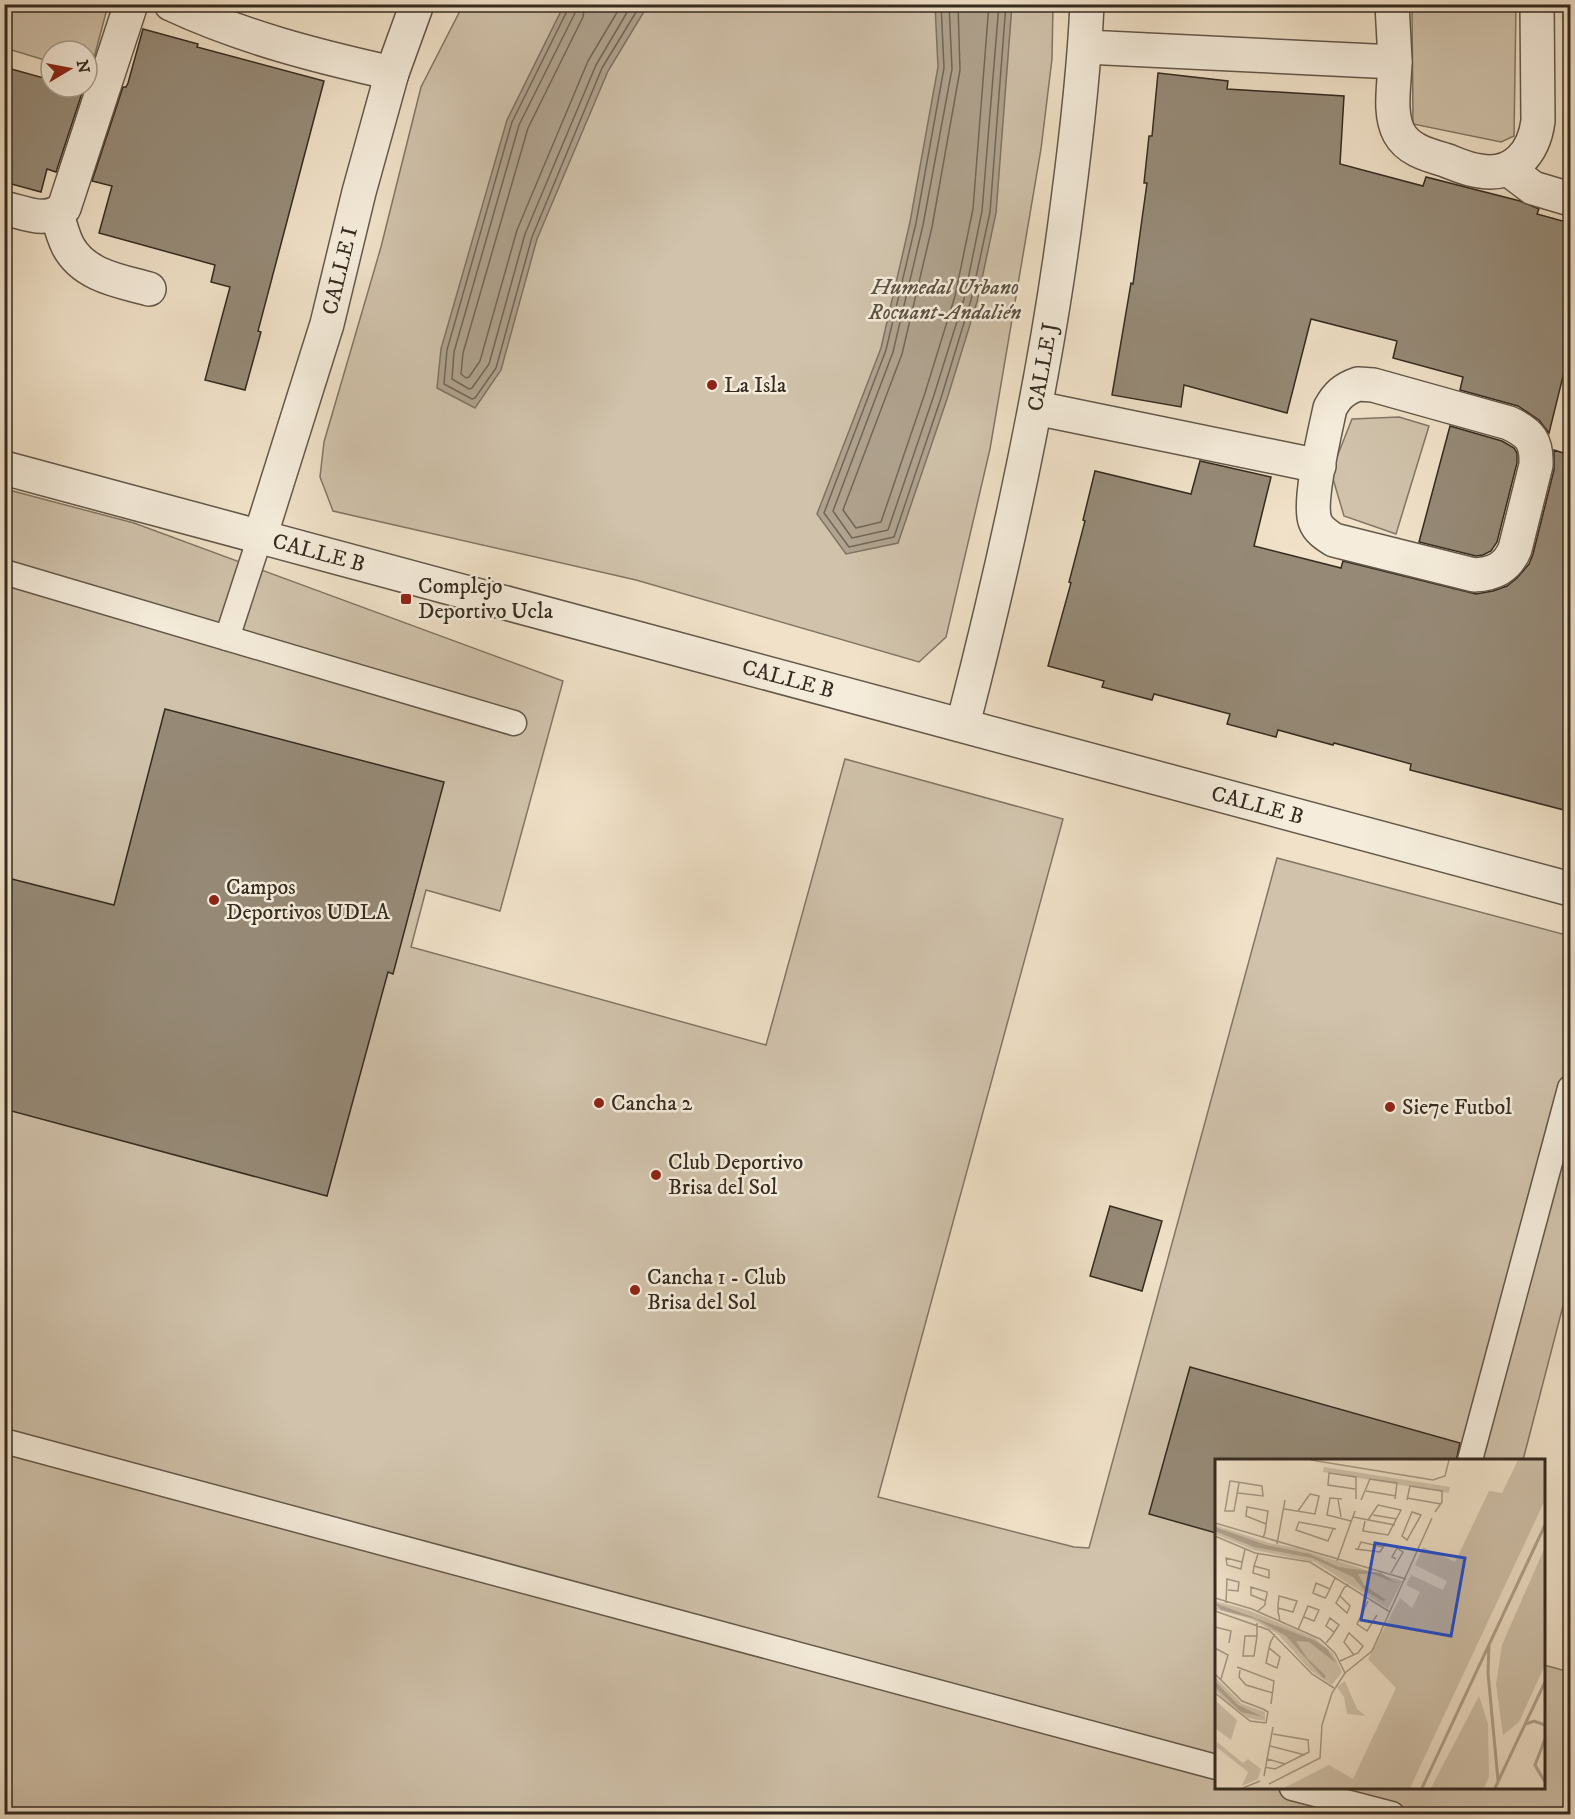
<svg xmlns="http://www.w3.org/2000/svg" width="1575" height="1819" font-family="'IM FELL DW Pica',serif">
  <rect width="100%" height="100%" fill="#f0e1c8"/>
  <filter id="stains"><feTurbulence type="fractalNoise" baseFrequency=".00333" numOctaves="4"/><feColorMatrix values="0 0 0 0 .2 0 0 0 0 .09 0 0 0 0 .02 0 0 0 .5 -.17"/></filter>
  <radialGradient id="worn" r=".72"><stop offset=".6" stop-color="#630" stop-opacity="0"/><stop offset="1" stop-color="#630" stop-opacity=".3"/></radialGradient>
  <g fill="#d0c2ab" stroke="#827666" stroke-width="1.5">
    <polygon points="4,5 108,5 90,73 87,72 87,51 51,51 51,62 5,48"/>
    <polygon points="463,5 1053,5 1052,59 1041,149 990,449 946,637 919,662 636,580 333,511 320,477 324,442 381,247 421,87"/>
    <polygon points="1412,5 1516,5 1514,136 1501,142 1413,124"/>
    <polygon points="1399,417 1429,426 1396,534 1344,516 1331,472 1352,419"/>
    <polygon points="5,489 134,523 563,681 500,911 426,890 411,947 766,1045 845,759 1063,819 878,1497 1074,1547 1089,1548 1277,858 1570,936 1570,1279 1523,1460 1216,1460 1216,1788 1544,1788 1544,1665 1570,1672 1570,1814 5,1814"/>
  </g>
  <g fill="#b0a38f" stroke="#7f7363" stroke-width="1.5">
    <polygon points="564,5 648,5 608,71 537,239 501,370 475,408 437,388 441,349 507,120"/>
    <polygon points="935,5 1012,5 996,213 977,302 947,399 898,543 846,554 817,514 881,348 910,222 938,67"/>
  </g>
  <g fill="none" stroke-linecap="round" stroke-linejoin="round">
    <g stroke="#726758" stroke-width="1.5">
      <polyline points="569,4 568,9 512,122 447,350 444,384 472,399 475,398 496,368 532,237 602,68 641,4"/>
      <polyline points="576,4 575,13 519,125 454,352 452,379 469,389 472,388 489,364 525,234 596,65 632,4"/>
      <polyline points="585,4 583,17 528,128 463,353 461,374 466,378 469,377 480,361 517,230 588,61 622,4"/>
      <polyline points="941,4 944,68 916,223 886,350 824,513 849,547 894,537 941,398 971,300 990,212 1006,4"/>
      <polyline points="949,4 952,69 923,225 893,352 833,511 852,538 888,530 934,395 964,299 982,211 999,4"/>
      <polyline points="958,4 960,70 932,227 902,354 843,510 856,528 881,522 925,393 955,296 973,209 989,4"/>
    </g>
  </g>
  <g fill="#968a77" stroke="#352b20" stroke-width="1.5">
    <polygon points="143,29 198,44 197,47 324,81 258,331 261,332 245,390 205,380 230,287 211,282 215,265 99,233 112,186 92,181 123,87 126,87 128,83"/>
    <polygon points="4,67 51,80 51,87 84,87 56,172 47,169 41,192 4,182"/>
    <polygon points="1158,73 1228,81 1227,89 1344,96 1340,164 1423,186 1426,177 1520,201 1539,209 1537,214 1570,223 1570,348 1549,433 1539,420 1518,406 1460,390 1463,377 1393,358 1397,341 1311,319 1287,413 1184,385 1181,407 1112,395 1131,283 1133,284 1147,183 1144,183 1149,136 1152,136"/>
    <polygon points="1450,426 1502,441 1514,448 1517,453 1517,463 1497,542 1491,551 1483,555 1476,556 1419,542"/>
    <polygon points="1554,450 1570,455 1570,786 1564,810 1410,770 1411,764 1334,743 1333,745 1278,730 1276,737 1227,724 1230,714 1154,694 1152,700 1102,687 1104,681 1048,666 1071,583 1069,582 1085,521 1083,520 1095,471 1191,494 1200,461 1271,477 1254,546 1341,568 1343,561 1476,594 1493,591 1507,586 1517,578 1529,564 1533,554 1554,470"/>
    <polygon points="165,709 444,782 393,974 388,972 327,1196 4,1109 4,877 114,905"/>
    <polygon points="1110,1206 1162,1221 1142,1291 1090,1276"/>
    <polygon points="1190,1367 1460,1443 1456,1461 1216,1461 1216,1533 1149,1514"/>
  </g>
  <g fill="none" stroke-linecap="round" stroke-linejoin="round">
    <g stroke="#64584a" stroke-width="27">
      <g id="lane">
        <polyline points="4,572 514,723"/>
        <polyline points="227,638 260,537"/>
        <polyline points="4,1441 1216,1767"/>
        <polyline points="1470,1460 1570,1088"/>
        <polyline points="1292,1788 1392,1814"/>
      </g>
    </g>
    <g stroke="#64584a" stroke-width="36">
      <g id="street">
        <path d="M171,4c71,33 145,52 221,69"/>
        <path d="M1392,4c1,19 2,37 3,56 0,23 -7,52 4,73 9,17 29,22 46,27 11,4 23,10 35,11 34,6 54,-19 58,-50l-1,-117"/>
        <polyline points="1085,47 1395,62"/>
        <polyline points="1508,169 1533,188 1570,199"/>
        <path d="M4,208c22,5 42,16 60,0l67,-204"/>
        <path d="M57,214c3,11 6,22 11,32 16,30 52,35 81,43"/>
        <path d="M1358,384l15,1 136,38c21,10 28,18 27,42l-21,84c-8,19 -21,25 -41,26l-140,-35c-8,-5 -16,-10 -19,-19 -7,-20 10,-89 15,-113 7,-13 14,-19 28,-24z"/>
        <polyline points="1036,408 1319,466"/>
        <path id="s1" d="M4,468l1566,421"/>
        <path id="s2" d="M260,537l67,-213 32,-132 33,-119 25,-69"/>
        <path id="s3" d="M963,724c44,-170 82,-342 104,-516 9,-68 17,-135 20,-204"/>
      </g>
    </g>
    <use href="#lane" stroke="#f5ecdb" stroke-width="24"/>
    <use href="#street" stroke="#f5ecdb" stroke-width="33"/>
  </g>
  <g fill="#8f2418" stroke="#f5ecdb" stroke-width="2">
    <circle cx="712" cy="385" r="6"/>
    <rect x="400" y="593" width="12" height="12" rx="3"/>
    <circle cx="214" cy="900" r="6"/>
    <circle cx="599" cy="1103" r="6"/>
    <circle cx="1390" cy="1107" r="6"/>
    <circle cx="656" cy="1175" r="6"/>
    <circle cx="635" cy="1290" r="6"/>
  </g>
  <g text-anchor="middle" dominant-baseline="central" stroke-width="5" stroke-linejoin="round" paint-order="stroke">
    <g font-size="22" fill="#352b20" stroke="#f5ecdb">
      <text stroke="none"><textPath href="#s2" startOffset="278">CALLE I</textPath></text>
      <text stroke="none"><textPath href="#s3" startOffset="366">CALLE J</textPath></text>
      <text stroke="none"><textPath href="#s1" startOffset="326">CALLE B</textPath></text>
      <text stroke="none"><textPath href="#s1" startOffset="812">CALLE B</textPath></text>
      <text stroke="none"><textPath href="#s1" startOffset="1298">CALLE B</textPath></text>
    </g>
    <g font-size="22" font-style="italic" fill="#5c5143" stroke="#f5ecdb">
      <text x="945" y="287">Humedal Urbano<tspan x="945" dy="25">Rocuant-Andalién</tspan></text>
    </g>
    <g font-size="22" fill="#352b20" stroke="#f5ecdb" text-anchor="start">
      <text x="724" y="385">La Isla</text>
      <text x="418" y="586">Complejo<tspan x="418" dy="25">Deportivo Ucla</tspan></text>
      <text x="226" y="887">Campos<tspan x="226" dy="25">Deportivos UDLA</tspan></text>
      <text x="611" y="1103">Cancha 2</text>
      <text x="1402" y="1107">Sie7e Futbol</text>
      <text x="668" y="1162">Club Deportivo<tspan x="668" dy="25">Brisa del Sol</tspan></text>
      <text x="647" y="1277">Cancha 1 - Club<tspan x="647" dy="25">Brisa del Sol</tspan></text>
    </g>
  </g>
  <g transform="translate(1215 1459)">
    <rect width="330" height="330" fill="#f0e1c8"/>
    <path d="M303,1h27v40l-135,288h-126l45,-23 24,14 43,-91 -28,-29 32,-61 12,10 8,-16 -14,-7 5,-10 32,15 4,-9 -32,-16 8,-18 32,15 34,-71 13,2zM109,8l126,20 -1,6 -126,-21zM0,66l54,18 27,5 106,33 -14,28 -73,-47 -61,-12 -39,-16zM330,88v118l-26,57 -16,13 -7,-51 6,-39zM0,142l33,9 67,28 18,15 9,19 -10,13 -22,-15 -32,-36 -26,-15 -37,-10zM0,218l27,27 23,8v9l-17,-3 -26,-20 -7,-8zM130,222l12,28 9,7 -19,-2 -3,-17 -7,-10zM264,237l9,28 1,53 -5,11h-53zM0,241l22,20 -6,20 -16,-12zM2,283l26,21 5,-4 13,10 -3,10 -16,7 6,-14 -33,-26z" fill="#d0c2ab"/>
    <path d="M0,68l51,18 44,9 29,13 42,6 15,10 -23,-9h-15l6,11 22,15 -3,1 -18,-10 -12,-14 -41,-19 -58,-11 -39,-16zM0,144l99,37 13,9 9,14 -27,-21 -13,-1 11,17 19,18 -2,3 -38,-43 -30,-17 -35,-9zM0,222l23,24 25,12 -22,-5 -26,-25z" fill="#b0a38f"/>
    <path fill="none" stroke="#b0a38f" stroke-width="3" d="M274,186l-1,28 10,107M311,265l8,-3 11,4M330,280l-10,26 10,17M207,329l123,-263M280,329l50,-106"/>
    <path fill="none" stroke="#a59885" stroke-width="1.5" d="M96,1l122,20 12,-4 4,-16M140,30l-27,-4 1,-12 27,4v22M151,32l30,5M23,34l25,3 -1,-10 -31,-5h-1l-5,30h9l5,-28M192,39l34,6M123,40l3,18M127,40l-12,-1 -3,17 24,6M146,41l9,-21 27,4 -2,16M192,41l3,-14 32,5v11l-7,10M69,50l31,5 4,-18 -9,-2 -12,17M197,53l9,3 -14,25 -5,-4zM158,56l24,4M138,58l42,8M150,62l-2,10 25,4 13,-25 -23,-5 -10,15M0,64l191,56M118,70l-5,12 -32,-11 3,-8 37,7M0,77l40,17 55,9 80,50M48,79l2,-6 3,-21 -21,-4 -1,9 20,8M62,85l8,-44M140,90l25,3 6,-9M143,90l3,-7 22,5M122,102l18,-50M27,103l-16,-4 1,7 14,4v-1l4,-19M39,107l15,4v8l-16,-5 1,-7 4,-12M176,114l12,-21 -6,-4 -5,9 4,2M115,130l-14,-6 -3,10 12,5 1,-1 4,-8 4,-9 2,-3M125,137l10,10 -3,7 -11,-10 8,-15 4,-4M0,139l37,11 68,30 15,14 10,20M153,142l-11,23 10,7 10,-16M11,144l1,-24 12,3 -1,9 -10,-1M63,149l15,4 4,-11 -18,-5 -1,10v6l1,4 1,6M0,152l54,19 43,44 22,14M43,152l7,-6v-2l2,-9v-2l-16,-5v8l15,6M0,168l16,4 -2,12M83,171l10,-24 11,4 -5,11 -10,-4M42,177h-12l-2,20h11l3,-20v-13M111,184l5,-6 8,-12 -9,-7 -4,8 8,6M0,189l13,7 -7,24M54,189l11,9 -3,11 -11,-5 3,-15 2,-7 4,-7M125,202l18,-8 5,-7 -14,-13 -5,9 10,13M22,208l37,14 -3,23M25,211l-1,7 7,8 27,8M0,215l27,27 21,8M0,234l35,28 16,2 2,-11 -5,-3M55,287l35,9M52,300l18,5M50,308l10,2 34,-17 -1,-12 -35,-6M49,317l9,-49M54,325l51,-26 2,-33 10,-32 13,-20 27,-22 60,-133M28,329l17,-7"/>
    <path fill="#1d4ed8" fill-opacity="0.15" stroke="#1d4ed8" stroke-width="3" d="M160,84l90,15 -14,78 -90,-16z"/>
    <rect width="330" height="330" fill="none" stroke="#352b20" stroke-width="3"/>
  </g>
  <rect width="1575" height="1819" fill="none" stroke="#f0e1c8" stroke-width="24"/>
  <rect x="6" y="6" width="1563" height="1807" fill="none" stroke="#352b20" stroke-width="3"/>
  <rect x="12" y="12" width="1551" height="1795" fill="none" stroke="#352b20" stroke-width="1.5"/>
  <g transform="translate(69 69) rotate(80)"><circle r="28" fill="#f5ecdb" stroke="#a89f90" stroke-width="1.5"/>
  <path d="M0-4.5L10 22L0 15L-10 22Z" fill="#8f2418"/>
  <text y="-9" font-size="16" font-weight="bold" text-anchor="middle" fill="#352b20">N</text>
  </g>
  <rect width="100%" height="100%" filter="url(#stains)"/>
  <rect width="100%" height="100%" fill="url(#worn)"/>
</svg>
